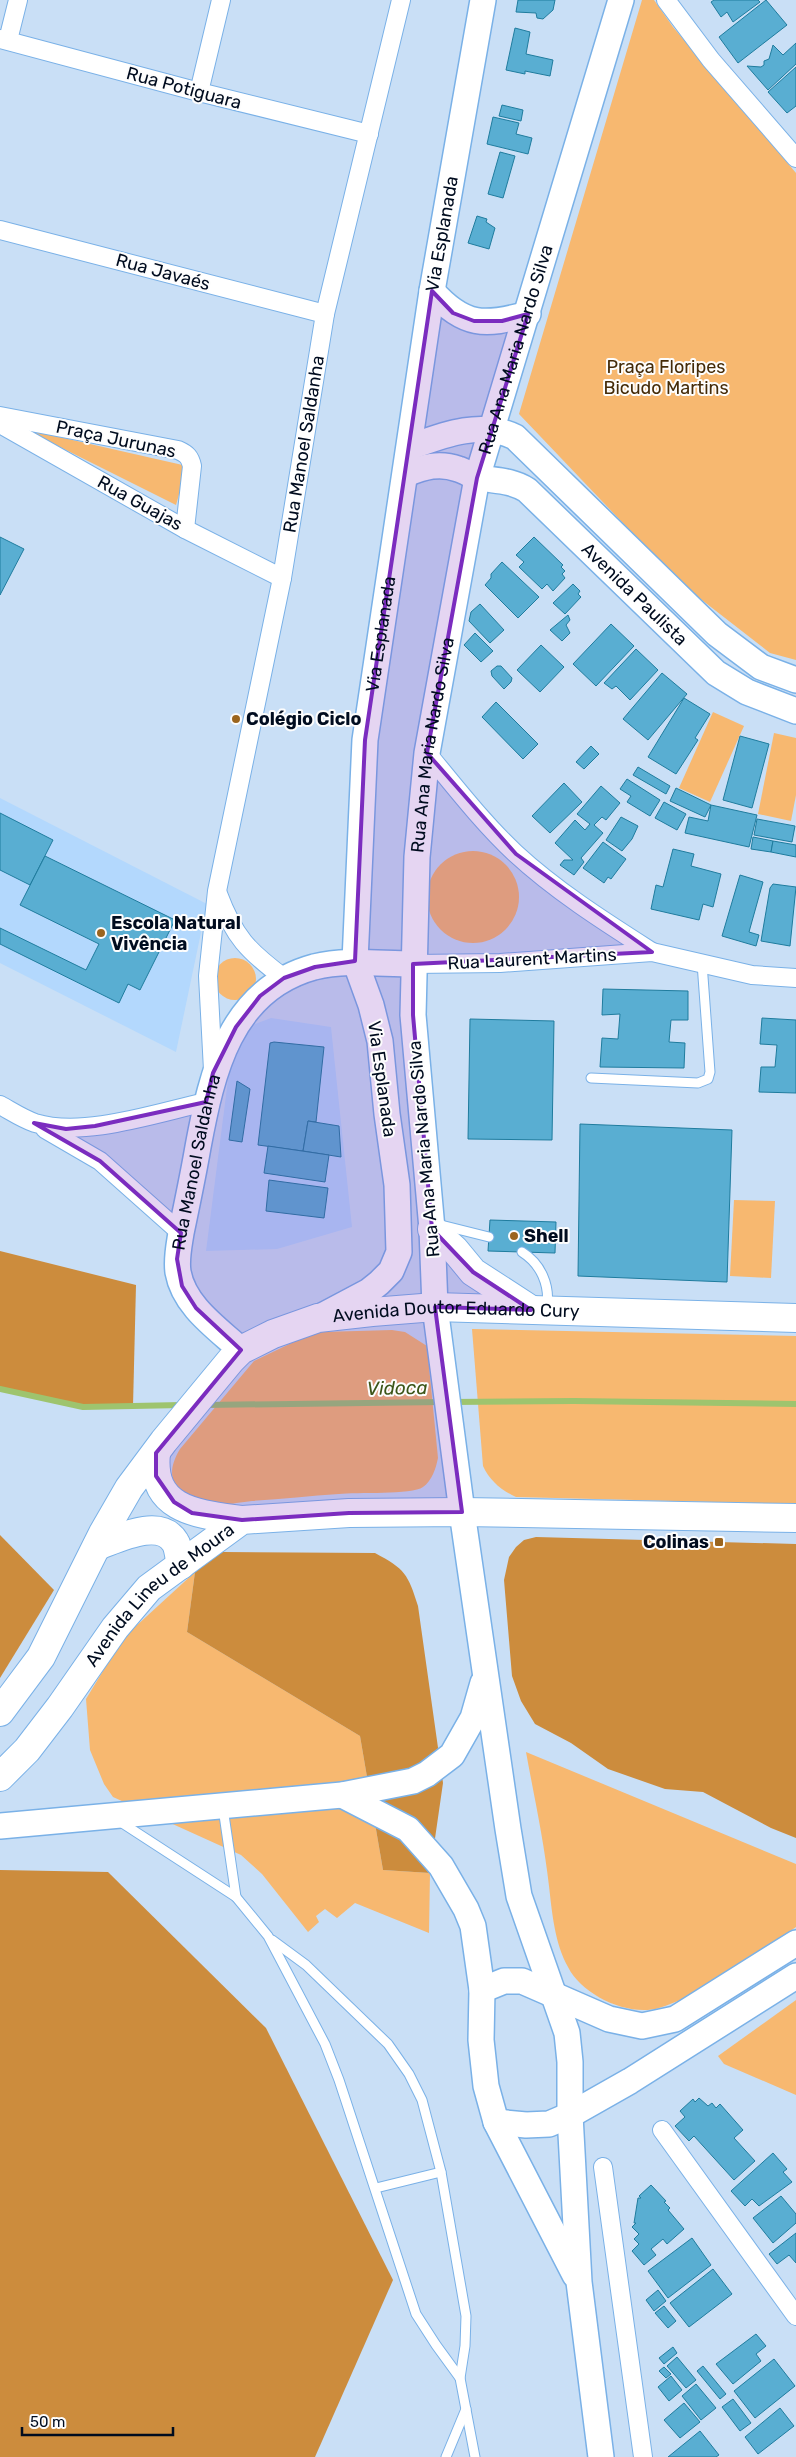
<svg xmlns="http://www.w3.org/2000/svg" width="796" height="2457" font-family="Rubik,sans-serif">
  <rect width="100%" height="100%" fill="#c9dff6"/>
  <g fill="#b3d8fd">
    <polygon points="0,798 207,904 176,1052 0,963"/>
    <polygon points="271,1018 331,1027 352,1227 277,1249 206,1251 229,1072 243,1040 255,1024"/>
  </g>
  <g fill="#f7b870">
    <polygon points="642,0 654,0 673,27 796,173 796,660 770,653 680,583 519,414"/>
    <polygon points="24,429 187,466 176,505"/>
    <polygon points="713,712 744,726 710,802 679,788"/>
    <polygon points="774,733 796,738 796,795 791,821 758,814"/>
    <circle cx="473" cy="897" r="46"/>
    <circle cx="235" cy="979" r="21"/>
    <polygon points="734,1200 775,1201 771,1278 730,1276"/>
    <path d="M472,1329l324,7v168l-280,-7c-15,-7 -26,-16 -33,-31z"/>
    <path d="M392,1330l13,2 22,14 11,112c-2,10 -6,23 -15,29 -11,8 -67,5 -84,7 -29,2 -58,5 -87,7 -12,1 -27,5 -38,3 -34,-6 -54,-22 -34,-55l74,-88 50,-24 18,-5z"/>
    <polygon points="195,1572 187,1632 360,1736 383,1870 430,1873 429,1933 355,1903 337,1918 325,1909 316,1916 319,1922 308,1932 262,1874 241,1855 113,1797 104,1784 90,1750 86,1699 123,1638"/>
    <path d="M526,1752l270,112v63c-39,26 -93,68 -137,81 -31,9 -77,-13 -91,-41 -13,-23 -16,-54 -19,-81 -5,-45 -15,-90 -23,-134z"/>
    <polygon points="796,2000 796,2095 724,2064 718,2056"/>
  </g>
  <g fill="#cc8c3d">
    <polygon points="0,1251 136,1285 133,1406 83,1407 0,1389"/>
    <polygon points="0,1535 54,1590 0,1678"/>
    <polygon points="536,1537 796,1544 796,1838 771,1828 703,1792 665,1789 608,1769 571,1743 535,1724 521,1701 512,1676 504,1580 509,1557 516,1547 524,1540"/>
    <path d="M222,1552l153,1c30,16 33,21 43,53l25,177 -13,90 -47,-3 -23,-134 -173,-104 8,-60z"/>
    <polygon points="0,1870 108,1872 266,2028 393,2280 315,2457 0,2457"/>
  </g>
  <g fill="none" stroke-linecap="round" stroke-linejoin="round">
    <g stroke="#9ec46e" stroke-width="6">
      <polyline points="0,1389 83,1407 182,1405"/>
      <polyline points="452,1402 574,1401 796,1404"/>
      <polyline points="205,1405 442,1402"/>
    </g>
  </g>
  <g fill="#59aed2" stroke="#1f7c9e">
    <polygon points="518,0 555,0 553,10 543,19 537,18 536,13 516,12"/>
    <polygon points="714,0 758,0 760,2 733,22 727,12 721,17 711,2"/>
    <polygon points="766,0 787,25 738,63 719,37"/>
    <polygon points="515,28 530,32 526,54 553,60 550,76 525,71 525,74 506,70"/>
    <polygon points="796,43 796,64 768,90 747,66 761,67 764,65 764,61 769,59 773,45 783,55"/>
    <polygon points="796,67 796,106 787,113 768,92"/>
    <polygon points="502,105 523,110 521,121 499,116"/>
    <polygon points="493,117 519,123 516,134 532,138 528,154 487,144"/>
    <polygon points="500,152 515,156 503,198 488,194"/>
    <polygon points="477,216 487,219 486,222 495,228 489,249 468,243"/>
    <polygon points="0,537 24,549 0,595"/>
    <polygon points="534,537 563,565 561,567 565,571 562,574 565,578 553,591 547,584 542,589 519,567 524,562 516,555"/>
    <polygon points="502,562 539,597 518,618 485,585 491,578 491,574"/>
    <polygon points="573,584 580,591 578,594 581,597 565,614 553,603"/>
    <polygon points="480,604 504,630 490,643 469,621 471,612"/>
    <polygon points="568,615 570,620 566,625 570,633 562,641 550,630"/>
    <polygon points="611,624 634,646 596,686 573,664"/>
    <polygon points="475,633 493,651 481,662 464,645"/>
    <polygon points="541,645 564,667 540,692 517,670"/>
    <polygon points="636,649 658,670 630,700 616,686 612,689 604,683"/>
    <polygon points="497,666 501,666 512,678 511,682 504,689 492,676 491,671"/>
    <polygon points="662,673 687,694 648,740 623,719"/>
    <polygon points="684,698 710,714 695,738 698,740 676,774 648,757"/>
    <polygon points="496,702 538,744 523,759 482,717"/>
    <polygon points="740,736 769,744 752,808 723,800"/>
    <polygon points="591,746 599,754 584,769 576,762"/>
    <polygon points="638,767 670,786 666,794 633,775"/>
    <polygon points="627,779 660,800 650,816 627,802 631,796 620,789"/>
    <polygon points="564,783 582,802 550,833 532,816"/>
    <polygon points="601,786 620,803 606,820 602,817 594,825 603,833 581,858 584,862 574,875 560,865 564,860 573,860 555,843 575,820 585,830 590,824 577,814"/>
    <polygon points="676,788 711,805 705,817 670,801"/>
    <polygon points="664,802 686,814 677,830 655,818"/>
    <polygon points="711,805 757,815 749,847 685,833 689,817 708,821"/>
    <polygon points="0,813 53,840 30,885 0,870"/>
    <polygon points="621,817 638,826 632,839 622,851 606,840"/>
    <polygon points="757,819 795,826 792,842 754,835"/>
    <polygon points="753,837 773,841 771,852 751,849"/>
    <polygon points="773,841 796,845 796,857 771,852"/>
    <polygon points="603,842 626,859 611,879 608,877 604,883 583,868"/>
    <polygon points="673,849 694,854 691,866 721,874 713,907 703,904 699,920 651,909 656,885 663,887"/>
    <polygon points="45,856 175,920 140,990 128,984 119,1003 0,944 0,928 86,970 99,944 20,905"/>
    <polygon points="740,875 763,882 749,932 759,935 756,946 722,936"/>
    <polygon points="773,884 796,887 790,946 761,941 770,888"/>
    <polygon points="603,989 688,991 688,1020 671,1020 669,1042 685,1043 684,1068 600,1067 602,1038 618,1039 620,1014 602,1015"/>
    <polygon points="762,1018 796,1020 796,1093 759,1092 761,1067 775,1067 777,1045 760,1044"/>
    <polygon points="470,1019 554,1021 552,1140 468,1139"/>
    <polygon points="274,1042 324,1047 316,1122 308,1121 303,1151 258,1145 270,1043"/>
    <polygon points="237,1081 250,1089 242,1142 229,1140"/>
    <polygon points="308,1121 339,1126 341,1157 303,1151"/>
    <polygon points="580,1124 732,1130 727,1282 578,1276"/>
    <polygon points="268,1146 329,1155 325,1182 264,1173"/>
    <polygon points="269,1180 328,1188 324,1218 266,1211"/>
    <polygon points="490,1220 556,1222 555,1253 488,1251"/>
    <polygon points="699,2098 708,2106 712,2103 716,2108 720,2104 743,2130 734,2138 755,2161 734,2180 694,2136 689,2141 675,2126 685,2117 680,2111 693,2099 695,2102"/>
    <polygon points="773,2153 787,2169 783,2172 792,2182 759,2206 752,2199 745,2206 731,2191"/>
    <polygon points="651,2185 666,2201 664,2202 670,2208 668,2210 684,2229 667,2244 663,2239 651,2249 656,2255 644,2265 632,2251 639,2244 634,2239 639,2234 632,2227 636,2223 634,2223 638,2198 641,2198 639,2196"/>
    <polygon points="781,2196 796,2214 796,2223 773,2243 753,2218"/>
    <polygon points="796,2233 796,2263 789,2255 777,2264 769,2254"/>
    <polygon points="692,2238 711,2265 668,2298 648,2271"/>
    <polygon points="713,2269 732,2294 689,2327 670,2303"/>
    <polygon points="658,2290 666,2301 654,2311 646,2300"/>
    <polygon points="664,2306 676,2321 668,2328 655,2313"/>
    <polygon points="756,2334 766,2346 756,2354 761,2361 733,2384 716,2364"/>
    <polygon points="673,2347 677,2353 664,2364 659,2358"/>
    <polygon points="677,2357 696,2380 686,2388 667,2366"/>
    <polygon points="774,2359 795,2386 755,2418 734,2391"/>
    <polygon points="703,2366 726,2394 720,2399 697,2371"/>
    <polygon points="664,2367 671,2374 666,2378 659,2371"/>
    <polygon points="671,2376 682,2390 669,2401 658,2387"/>
    <polygon points="696,2384 716,2408 701,2420 682,2396"/>
    <polygon points="733,2399 751,2423 740,2431 722,2407"/>
    <polygon points="684,2403 700,2422 680,2438 664,2420"/>
    <polygon points="780,2408 794,2426 758,2454 745,2437"/>
    <polygon points="700,2431 719,2455 716,2457 668,2457"/>
  </g>
  <g fill="none" stroke-linecap="round" stroke-linejoin="round">
    <g stroke="#7ab1e7" stroke-width="11">
      <g id="lane">
        <polyline points="591,1078 698,1083 708,1079 710,1072 702,963"/>
        <polyline points="441,1225 489,1237"/>
        <path d="M522,1252c19,12 28,33 25,55"/>
        <polyline points="223,1808 236,1897"/>
        <polyline points="119,1821 236,1897 268,1936 277,1953 325,2044 339,2080 416,2314 436,2345 460,2378"/>
        <polyline points="272,1940 306,1965 388,2044 409,2074 422,2100 441,2172 466,2316 465,2346 460,2378 475,2457"/>
        <polyline points="376,2188 441,2172"/>
        <polyline points="446,2457 466,2409"/>
      </g>
    </g>
    <g stroke="#7ab1e7" stroke-width="20">
      <g id="street">
        <polyline points="666,0 711,60 796,158"/>
        <polyline points="0,39 199,92 369,134"/>
        <polyline points="8,40 18,0"/>
        <polyline points="199,92 221,0"/>
        <polyline points="0,230 325,314"/>
        <path d="M0,416l178,34c9,4 12,7 14,16l-7,63"/>
        <polyline points="0,424 185,529 282,578"/>
        <path d="M427,753c28,34 56,70 88,100 41,38 90,69 137,99"/>
        <path d="M218,894c16,43 30,57 66,84"/>
        <polyline points="413,964 500,963 652,952 752,975 796,978"/>
        <path id="s1" d="M213,1070l-5,-94 9,-85 65,-313 43,-264 76,-314"/>
        <path d="M0,1105c11,6 23,14 35,18 49,15 121,-10 171,-21"/>
        <polyline points="45,1129 100,1161 181,1233"/>
        <polyline points="662,2130 796,2316"/>
        <polyline points="603,2167 643,2457"/>
      </g>
    </g>
    <g stroke="#7ab1e7" stroke-width="28">
      <g id="secondary">
        <path d="M432,291c32,36 53,35 96,23"/>
        <path d="M410,447c33,-12 71,-27 105,-10l202,197 44,33 35,13"/>
        <path id="s2" d="M406,474c18,-7 33,-12 52,-5 7,2 14,7 21,9 18,3 32,2 48,12l189,183 31,19 49,19"/>
        <path id="s3" d="M320,1317l49,-26 10,-8 12,-12 8,-19 -2,-67 -10,-71 -7,-73 -9,-36 -16,-44 10,-221 67,-449 51,-291"/>
        <path id="s4" d="M241,1350c-24,-22 -57,-44 -63,-78 -2,-13 1,-26 3,-39 6,-29 12,-57 17,-86 14,-75 32,-157 116,-180 33,-8 66,-3 99,-3"/>
        <polyline points="342,1795 408,1829 441,1866 466,1909 473,1926 482,1990 481,2040 486,2086 496,2122 575,2275"/>
        <polyline points="0,1826 342,1795 413,1781 427,1774 452,1755 473,1718 483,1683"/>
        <polyline points="482,1990 504,1981 522,1981 609,2019 642,2026 675,2019 796,1943"/>
        <polyline points="496,2122 526,2125 549,2124 570,2115 630,2081 796,1976"/>
        <path id="s5" d="M601,2457l-22,-175 -9,-167v-53l-3,-29 -48,-137 -11,-67 -46,-317 -27,-205 -3,-78 -19,-214 4,-158 10,-104 50,-275 144,-478"/>
      </g>
    </g>
    <g stroke="#7ab1e7" stroke-width="30">
      <g id="primary">
        <polyline points="432,1229 454,1249 473,1272 530,1309"/>
        <path d="M156,1453c-6,58 42,61 86,67"/>
        <path d="M97,1546c20,-7 63,-29 78,-4 4,6 4,16 6,23"/>
        <path id="s6" d="M0,1712l41,-55 62,-124 26,-45 35,-47 67,-81 10,-10 32,-16 45,-16 54,-6 63,-5 361,11"/>
        <path id="s7" d="M0,1777l27,-27 33,-43 55,-79 34,-40 93,-68 107,-7 113,-1 334,6"/>
      </g>
    </g>
    <use href="#lane" stroke="#fff" stroke-width="9"/>
    <use href="#street" stroke="#fff" stroke-width="18"/>
    <use href="#secondary" stroke="#fff" stroke-width="25"/>
    <use href="#primary" stroke="#fff" stroke-width="28"/>
  </g>
  <path fill="#7b2cbf" fill-opacity="0.2" stroke="#7b2cbf" stroke-width="4" stroke-linejoin="round" d="M432,291l21,22 21,8h28l26,-7 -51,164 -50,275 89,101 136,98 -239,12v51l19,214 41,43 58,38 -96,-3 27,205 -113,1 -107,7 -50,-7 -18,-11 -18,-26v-23l85,-103 -45,-42 -14,-22 -5,-27 4,-26 -81,-72 -66,-38 32,6 29,-3 111,-24 7,-29 23,-46 24,-31 24,-18 31,-11 40,-6 10,-221z"/>
  <g fill="#9b651e" stroke="#fdfdfd" stroke-width="2">
    <circle cx="236" cy="719" r="5"/>
    <circle cx="101" cy="933" r="5"/>
    <circle cx="514" cy="1236" r="5"/>
    <rect x="714" y="1537" width="10" height="10" rx="2.5"/>
  </g>
  <g text-anchor="middle" dominant-baseline="central" stroke-width="4" stroke-linejoin="round" paint-order="stroke">
    <g font-size="18" fill="#000c1f" stroke="#fdfdfd">
      <text transform="translate(184 88) rotate(15)">Rua Potiguara</text>
      <text stroke="none"><textPath href="#s3" startOffset="1135">Via Esplanada</textPath></text>
      <text transform="translate(163 272) rotate(15)">Rua Javaés</text>
      <text stroke="none"><textPath href="#s5" startOffset="2135">Rua Ana Maria Nardo Silva</textPath></text>
      <text transform="translate(116 439) rotate(12)">Praça Jurunas</text>
      <text stroke="none"><textPath href="#s1" startOffset="635">Rua Manoel Saldanha</textPath></text>
      <text transform="translate(140 503) rotate(29)">Rua Guajas</text>
      <text stroke="none"><textPath href="#s2" startOffset="276">Avenida Paulista</textPath></text>
      <text stroke="none"><textPath href="#s3" startOffset="730">Via Esplanada</textPath></text>
      <text stroke="none"><textPath href="#s5" startOffset="1730">Rua Ana Maria Nardo Silva</textPath></text>
      <text transform="translate(532 959) rotate(-3)">Rua Laurent Martins</text>
      <text transform="translate(382 1079) rotate(82)">Via Esplanada</text>
      <text transform="translate(424 1149) rotate(-95)">Rua Ana Maria Nardo Silva</text>
      <text stroke="none"><textPath href="#s4" startOffset="214">Rua Manoel Saldanha</textPath></text>
      <text stroke="none"><textPath href="#s6" startOffset="659">Avenida Doutor Eduardo Cury</textPath></text>
      <text stroke="none"><textPath href="#s7" startOffset="244">Avenida Lineu de Moura</textPath></text>
    </g>
    <g font-size="18" fill="#452b08" stroke="#fdfdfd">
      <text x="666" y="367">Praça Floripes<tspan x="666" dy="21">Bicudo Martins</tspan></text>
    </g>
    <g font-size="18" font-weight="bold" fill="#000c1f" stroke="#fdfdfd" text-anchor="start">
      <text x="246" y="719">Colégio Ciclo</text>
      <text x="111" y="923">Escola Natural<tspan x="111" dy="21">Vivência</tspan></text>
      <text x="524" y="1236">Shell</text>
      <text x="709" y="1542" text-anchor="end">Colinas</text>
    </g>
    <g font-size="19" font-style="italic" fill="#3c5518" stroke="#fdfdfd">
      <text transform="translate(397 1388) rotate(-1)">Vidoca</text>
    </g>
  </g>
  <path d="M22 2427v8h151v-8" fill="none" stroke="#000c1f" stroke-width="2.5"/>
  <text x="30" y="2427" font-size="15" fill="#000c1f" stroke="#fdfdfd" stroke-width="4" paint-order="stroke">50 m</text>
</svg>
